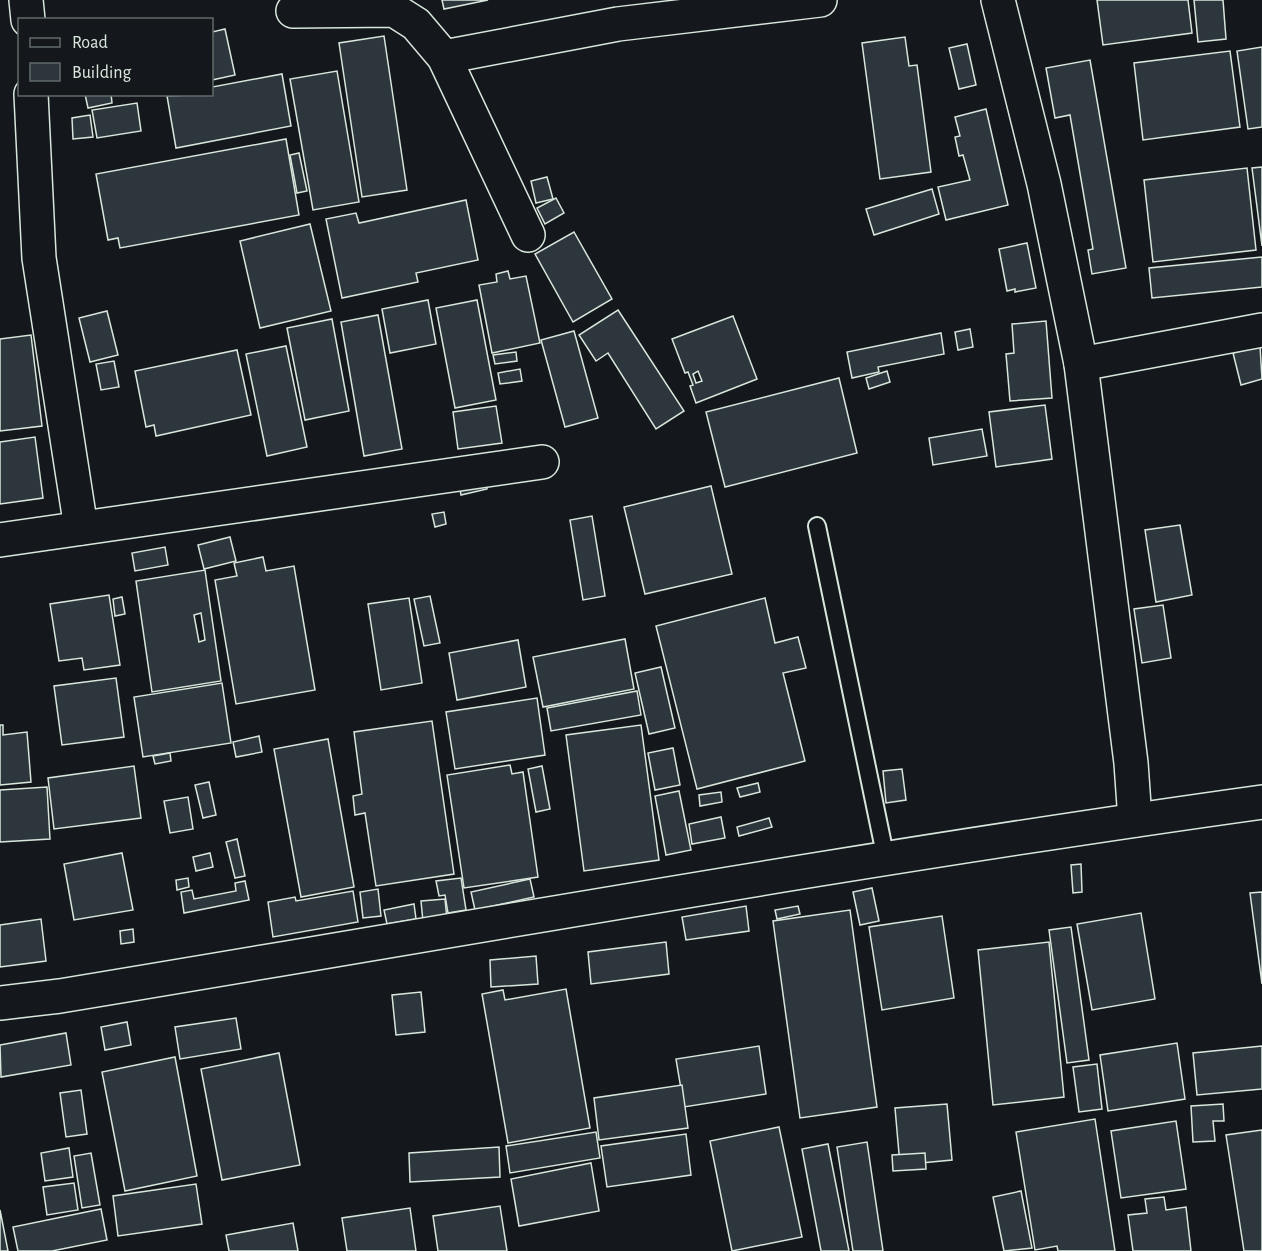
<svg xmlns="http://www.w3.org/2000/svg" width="1262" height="1251" font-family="'Alegreya Sans',sans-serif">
  <rect width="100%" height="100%" fill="#14181c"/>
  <g fill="#2c363c" stroke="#d8e6dc" stroke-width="1.5" fill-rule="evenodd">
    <polygon points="442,0 488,0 444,9"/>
    <polygon points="1097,0 1188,0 1192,33 1103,45"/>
    <polygon points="1194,0 1223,0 1226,39 1198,42"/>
    <polygon points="225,29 235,75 212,80 212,32"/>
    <polygon points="384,36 407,190 362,197 339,43"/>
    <polygon points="905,37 909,66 917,65 931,172 880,179 862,43"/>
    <polygon points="967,44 976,85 959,89 949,48"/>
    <polygon points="1262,47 1262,127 1248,129 1237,51"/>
    <polygon points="1230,51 1240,127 1143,140 1134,63"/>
    <polygon points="1090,60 1126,268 1092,274 1088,250 1093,249 1070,115 1055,118 1046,68"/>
    <polygon points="337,71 359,202 313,210 290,79"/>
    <polygon points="282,74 291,126 176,148 167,96 212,94 212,87"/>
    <polygon points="85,94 111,94 112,103 88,108"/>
    <polygon points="137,103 141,131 97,138 92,110"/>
    <polygon points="986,109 1008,205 946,220 938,187 970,180 963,155 959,156 955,137 960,136 955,117"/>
    <polygon points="90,115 93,137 73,139 72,118"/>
    <polygon points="286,139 299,215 120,248 118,238 108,240 96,174"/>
    <polygon points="299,153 307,191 297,193 290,155"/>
    <polygon points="1262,167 1262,246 1252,168"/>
    <polygon points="1247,168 1256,250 1153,262 1144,180"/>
    <polygon points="547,177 553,199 536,203 531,181"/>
    <polygon points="932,189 939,214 874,235 866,209"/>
    <polygon points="556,198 564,213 545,224 537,208"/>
    <polygon points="466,200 478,260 416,273 418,282 342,298 326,219 356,213 359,223"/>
    <polygon points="310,224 331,311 260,328 240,241"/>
    <polygon points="574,232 612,299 573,322 535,254"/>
    <polygon points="1027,243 1036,288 1015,292 1015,289 1007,291 999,249"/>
    <polygon points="1262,257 1262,287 1152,298 1149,268"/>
    <polygon points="508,271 510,279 526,276 540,343 492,353 479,285 497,282 496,274"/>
    <polygon points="428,300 436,344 390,353 382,309"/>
    <polygon points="477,300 496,400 455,408 436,308"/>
    <polygon points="618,310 684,411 656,429 608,353 596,361 579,335"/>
    <polygon points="107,311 118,355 90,362 79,318"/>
    <polygon points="378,315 402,449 364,456 341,322"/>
    <path d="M733,316l24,63 -61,24 -6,-17 3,-1 -5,-13 -3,1 -13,-34zM698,371l4,10 -6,2 -3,-9z"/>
    <polygon points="332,319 349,411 305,420 287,328"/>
    <polygon points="1046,321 1052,398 1010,401 1006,354 1014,353 1012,324"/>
    <polygon points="970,329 973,347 958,350 955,332"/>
    <polygon points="574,331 598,418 565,427 541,340"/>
    <polygon points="941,333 944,354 878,367 879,372 852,378 847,352"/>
    <polygon points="31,335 42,426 0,431 0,339"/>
    <polygon points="286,346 307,447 267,456 246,354"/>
    <polygon points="1260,346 1262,379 1241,385 1233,353"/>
    <polygon points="237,350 251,415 156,436 154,425 146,427 135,371"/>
    <polygon points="516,352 517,361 495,364 493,355"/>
    <polygon points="114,361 119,387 101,390 96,364"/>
    <polygon points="520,369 522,381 500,384 498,373"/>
    <polygon points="887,371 890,382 869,389 866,378"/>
    <polygon points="839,378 857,453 725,487 706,412"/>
    <polygon points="1045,405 1052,459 996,467 989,412"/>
    <polygon points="496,406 502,443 458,449 453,412"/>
    <polygon points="982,429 987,456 933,465 929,438"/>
    <polygon points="35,437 43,498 0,504 0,442"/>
    <polygon points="486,480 487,489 461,495 459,485"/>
    <polygon points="711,486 732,574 645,594 624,507"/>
    <polygon points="444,512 446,524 435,527 432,514"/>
    <polygon points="592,516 605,596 583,600 570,520"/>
    <polygon points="1180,525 1192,595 1156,602 1145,530"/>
    <polygon points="230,537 236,561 204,569 198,545"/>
    <polygon points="165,547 168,565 135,571 132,553"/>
    <polygon points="263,557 266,571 294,566 315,690 236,704 215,580 237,576 234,563"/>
    <path d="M205,570l16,111 -69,11 -16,-111zM201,613l4,27 -6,2 -5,-27z"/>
    <polygon points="109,595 120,665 84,670 82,658 59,661 50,604"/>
    <polygon points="430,596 440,643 424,646 414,599"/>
    <polygon points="122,597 125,614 115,616 113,599"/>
    <polygon points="409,598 422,683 381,690 368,604"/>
    <polygon points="765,598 775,643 798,637 806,668 783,673 805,761 697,789 656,626"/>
    <polygon points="1163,605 1171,658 1142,663 1134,609"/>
    <polygon points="625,639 634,689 543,707 533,657"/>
    <polygon points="518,640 526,687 457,700 449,653"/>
    <polygon points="661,667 675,728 649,734 635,673"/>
    <polygon points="116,678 124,737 62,745 54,686"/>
    <polygon points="222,683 231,743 143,757 134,697"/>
    <polygon points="637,691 641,715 551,731 547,708"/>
    <polygon points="537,698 545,755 455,769 446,712"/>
    <polygon points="432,721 454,874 376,886 365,813 355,815 353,796 362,794 354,732"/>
    <polygon points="0,725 3,725 3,735 27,732 31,782 0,785"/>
    <polygon points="641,725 659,860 584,871 566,735"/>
    <polygon points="259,736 262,752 236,757 233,742"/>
    <polygon points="328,739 354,887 301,897 274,749"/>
    <polygon points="673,748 680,785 655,790 648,753"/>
    <polygon points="170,753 171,761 155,764 153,756"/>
    <polygon points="510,765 512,774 523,772 538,877 464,888 447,775"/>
    <polygon points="134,766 141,818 54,829 48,778"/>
    <polygon points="542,766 550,809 536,812 528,769"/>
    <polygon points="902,769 906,800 886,803 883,771"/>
    <polygon points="209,782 216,815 203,818 195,785"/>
    <polygon points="758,783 760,792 740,797 737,788"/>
    <polygon points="47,787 50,839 0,842 0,790"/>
    <polygon points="679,791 691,850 666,855 655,796"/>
    <polygon points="721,792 722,802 700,806 699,795"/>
    <polygon points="188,797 193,829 170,833 164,801"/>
    <polygon points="721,817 725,838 692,844 689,824"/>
    <polygon points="769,818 772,827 739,836 737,827"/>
    <polygon points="237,839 245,876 235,878 226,842"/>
    <polygon points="122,853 133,910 74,920 64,864"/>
    <polygon points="210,853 213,867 196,871 193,857"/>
    <polygon points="1081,864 1082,892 1073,893 1071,865"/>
    <polygon points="188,878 189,887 177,890 176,880"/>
    <polygon points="461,878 466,910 448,913 445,895 439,896 436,881"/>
    <polygon points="530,879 534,897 475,910 471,892"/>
    <polygon points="245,881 249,900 184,913 181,892 192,890 194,899 236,891 235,883"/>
    <polygon points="872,888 879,921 860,925 853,892"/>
    <polygon points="378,889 381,916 363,918 360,892"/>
    <polygon points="353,891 358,922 273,937 268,902 295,897 296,901"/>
    <polygon points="1262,892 1262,984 1250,893"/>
    <polygon points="445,899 447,920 423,922 421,901"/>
    <polygon points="414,904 416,919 387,924 384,910"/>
    <polygon points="746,906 749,931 686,940 682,917"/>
    <polygon points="798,906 800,914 777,919 775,910"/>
    <polygon points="850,910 877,1107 800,1118 773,921"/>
    <polygon points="1141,913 1155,999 1092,1010 1077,924"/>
    <polygon points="942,916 954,998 882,1010 869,927"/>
    <polygon points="41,919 46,961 0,967 0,925"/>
    <polygon points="1071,927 1089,1060 1067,1063 1049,930"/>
    <polygon points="133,929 134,942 121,944 120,931"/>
    <polygon points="666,942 669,974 591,984 588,952"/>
    <polygon points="1049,942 1064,1097 993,1105 978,950"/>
    <polygon points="536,956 538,984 491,987 490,960"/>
    <polygon points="566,989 590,1128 508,1143 482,994 503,990 505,1000"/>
    <polygon points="421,992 425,1032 396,1035 392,995"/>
    <polygon points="236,1018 241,1049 180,1059 175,1027"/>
    <polygon points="127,1022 131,1045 105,1050 101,1027"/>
    <polygon points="66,1033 71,1065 1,1077 0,1045"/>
    <polygon points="1177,1043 1185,1099 1108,1111 1100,1055"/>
    <polygon points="759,1046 766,1094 684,1107 676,1059"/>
    <polygon points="1262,1046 1262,1089 1197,1095 1193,1053"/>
    <polygon points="279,1053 300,1165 222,1180 201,1069"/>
    <polygon points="175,1057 197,1176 125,1191 102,1072"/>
    <polygon points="1097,1064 1102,1109 1079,1112 1073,1067"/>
    <polygon points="682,1085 688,1128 599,1140 594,1098"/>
    <polygon points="81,1090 87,1134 66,1137 60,1093"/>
    <polygon points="947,1104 952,1160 900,1165 895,1108"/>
    <polygon points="1223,1104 1224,1121 1213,1121 1215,1141 1193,1142 1191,1106"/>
    <polygon points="1095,1119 1115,1251 1058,1251 1057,1246 1035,1250 1016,1132"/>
    <polygon points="1176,1121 1186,1189 1121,1198 1111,1131"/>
    <polygon points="779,1127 802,1237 732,1251 710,1141"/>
    <polygon points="1262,1130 1262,1251 1244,1251 1226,1135"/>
    <polygon points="596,1132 600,1158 510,1173 506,1146"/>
    <polygon points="686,1134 691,1175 607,1187 601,1146"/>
    <polygon points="867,1142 883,1251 853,1251 837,1147"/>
    <polygon points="828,1144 849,1251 821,1251 802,1149"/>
    <polygon points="499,1147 500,1177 410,1182 409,1153"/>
    <polygon points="69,1148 73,1177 45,1181 41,1153"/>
    <polygon points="91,1153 100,1205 82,1208 74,1156"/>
    <polygon points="925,1153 926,1169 893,1171 892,1155"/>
    <polygon points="591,1163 599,1211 519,1226 511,1179"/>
    <polygon points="74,1183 78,1210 47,1215 43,1187"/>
    <polygon points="196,1184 202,1224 118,1236 113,1196"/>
    <polygon points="1021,1191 1032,1248 1004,1251 993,1197"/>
    <polygon points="1164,1197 1166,1210 1186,1207 1191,1251 1133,1251 1128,1215 1147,1213 1145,1199"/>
    <polygon points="500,1206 507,1251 438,1251 433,1216"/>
    <polygon points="410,1208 416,1251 347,1251 342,1218"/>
    <polygon points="101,1209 107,1240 52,1251 18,1251 13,1227"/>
    <polygon points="0,1210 8,1251 0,1251"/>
    <polygon points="293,1223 298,1251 229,1251 226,1235"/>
  </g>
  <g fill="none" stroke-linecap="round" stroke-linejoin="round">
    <g stroke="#d8e6dc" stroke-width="20">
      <polyline id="service" points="817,526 886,859"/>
    </g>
    <g stroke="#d8e6dc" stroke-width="36">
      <g id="minor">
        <polyline points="26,0 28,20"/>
        <polyline points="998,0 1044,184 1081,364 1131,763 1135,820"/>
        <polyline points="293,11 394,10 416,24 444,57 528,235"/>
        <polyline points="444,57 618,24 820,0"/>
        <polyline points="31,94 39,258 81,528"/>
        <polyline points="1081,364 1262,330"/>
        <polyline points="0,540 542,462"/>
        <path d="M0,1003l60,-7c400,-66 800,-138 1202,-194"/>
      </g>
    </g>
    <use href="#service" stroke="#14181c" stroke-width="16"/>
    <use href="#minor" stroke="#14181c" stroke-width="33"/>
  </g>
  <rect x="18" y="18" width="195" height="78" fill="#14181c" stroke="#626a69" stroke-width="1.5"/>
  <rect x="30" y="38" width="30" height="9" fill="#14181c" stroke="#626a69" stroke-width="1.5"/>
  <text x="72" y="48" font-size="18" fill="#d8e6dc">Road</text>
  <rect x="30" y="63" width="30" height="18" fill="#2c363c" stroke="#626a69" stroke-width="1.5"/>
  <text x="72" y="78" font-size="18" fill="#d8e6dc">Building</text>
</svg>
